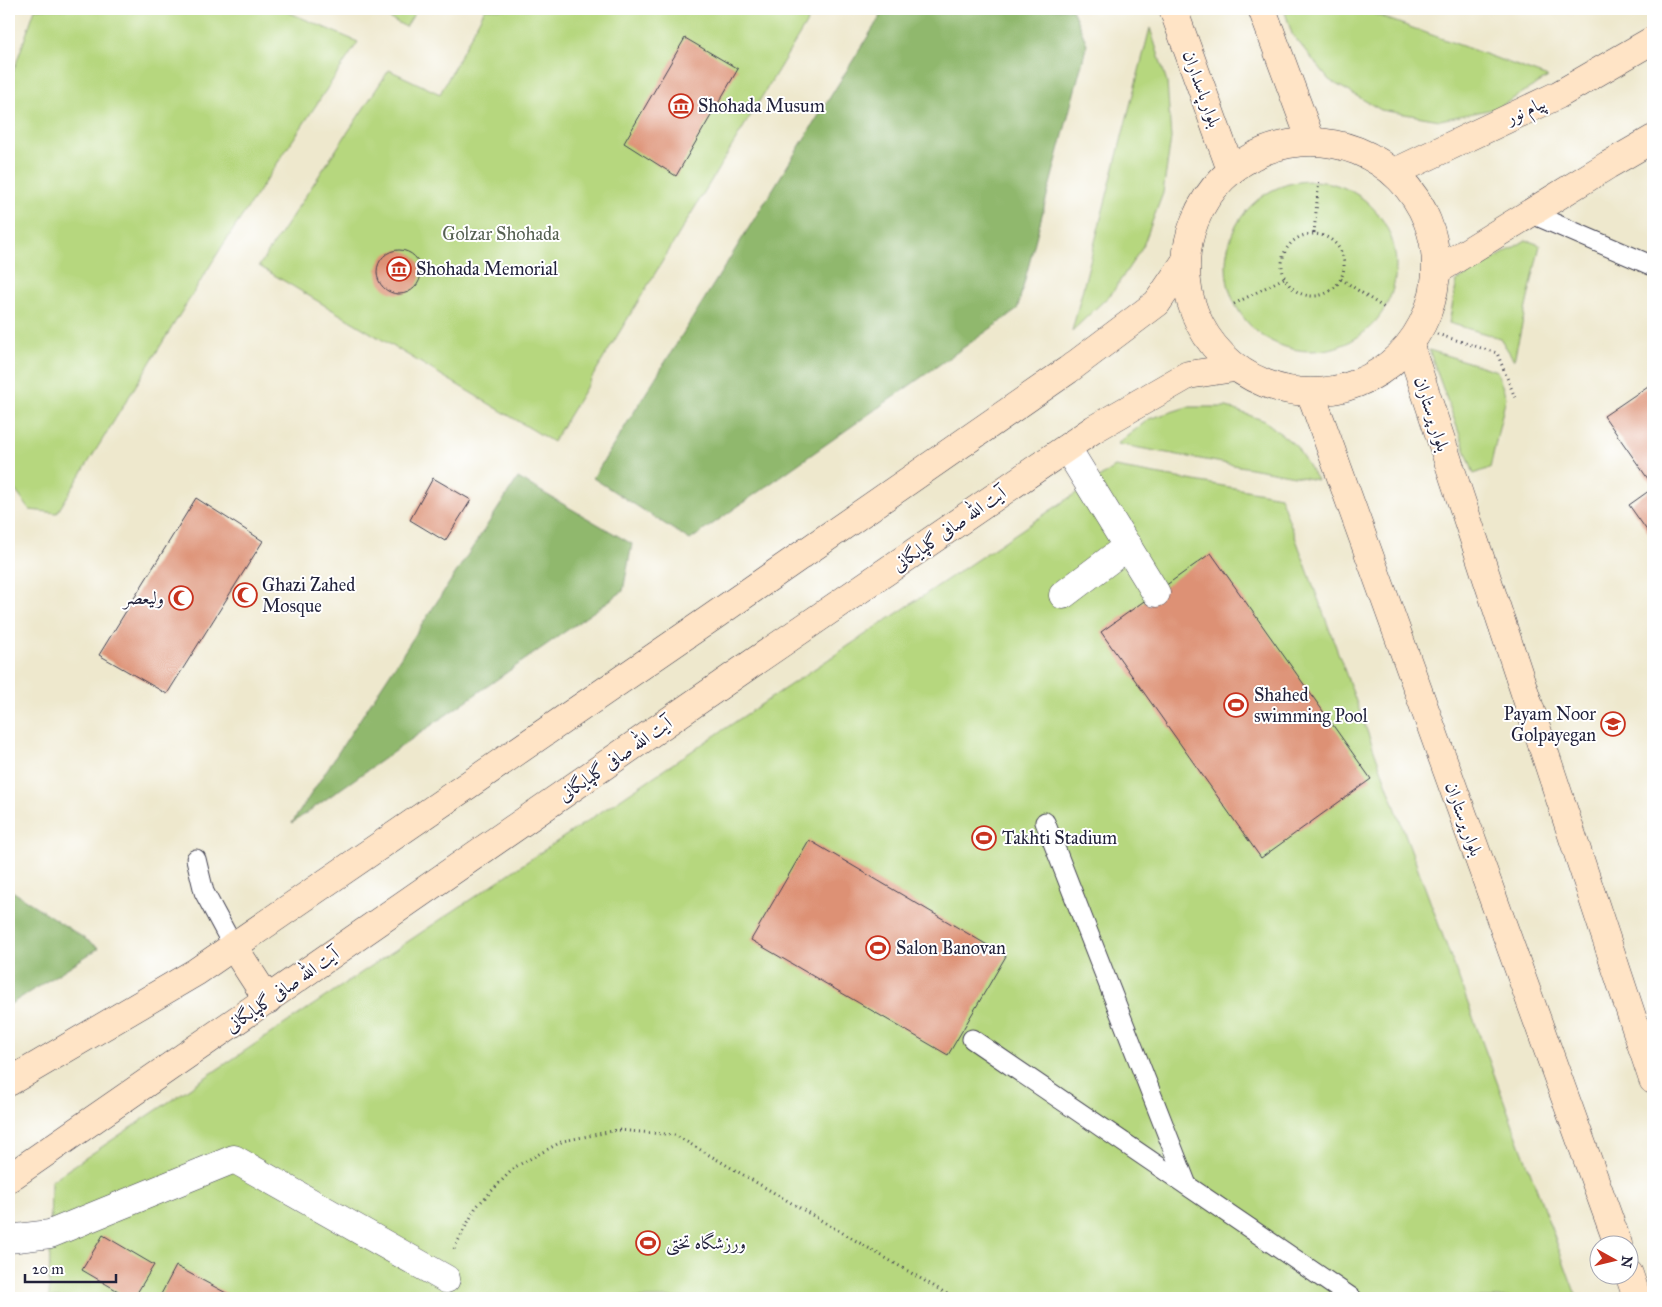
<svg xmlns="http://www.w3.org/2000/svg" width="1662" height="1307" font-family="'IM FELL Great Primer',Amiri,serif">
  <rect width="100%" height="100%" fill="#fff"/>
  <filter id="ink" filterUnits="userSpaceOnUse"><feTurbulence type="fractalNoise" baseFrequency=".02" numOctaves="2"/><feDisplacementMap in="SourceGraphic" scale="10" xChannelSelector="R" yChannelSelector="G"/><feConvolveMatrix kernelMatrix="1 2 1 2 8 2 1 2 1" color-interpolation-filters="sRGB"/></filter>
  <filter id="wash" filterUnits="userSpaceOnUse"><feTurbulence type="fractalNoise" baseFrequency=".0096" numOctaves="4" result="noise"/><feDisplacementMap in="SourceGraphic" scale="20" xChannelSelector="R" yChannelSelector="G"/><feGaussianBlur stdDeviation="1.12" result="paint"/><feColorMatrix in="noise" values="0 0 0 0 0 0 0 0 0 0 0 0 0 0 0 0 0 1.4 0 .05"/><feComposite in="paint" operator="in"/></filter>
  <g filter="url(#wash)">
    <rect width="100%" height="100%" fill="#eee8cd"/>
    <g fill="#b6d77e" stroke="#6c7c5c">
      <polygon points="35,9 281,9 358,42 221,248 57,513 30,510 9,482 9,84"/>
      <polygon points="372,9 417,9 406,27"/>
      <polygon points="485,9 815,9 553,442 259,266 389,70 440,94"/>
      <polygon points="1284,9 1360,9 1548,77 1498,108 1440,120 1381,110 1329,80 1292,34"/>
      <polygon points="1150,28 1167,82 1171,138 1163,193 1143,246 1112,293 1072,331"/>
      <circle cx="1311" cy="266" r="85"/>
      <polygon points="1526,240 1540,245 1514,360 1500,338 1449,323 1457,281"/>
      <polygon points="1429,350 1497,371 1506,397 1490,468 1474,474"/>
      <polygon points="1187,407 1227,407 1265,421 1296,446 1317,480 1117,444 1149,419"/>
      <polygon points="1115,467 1280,496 1577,1298 49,1298 51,1181"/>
    </g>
    <g fill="#90b86d" stroke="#596d54">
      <polygon points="885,9 1072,9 1087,44 1017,310 690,540 593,478"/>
      <polygon points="518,478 632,544 623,591 292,823"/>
      <polygon points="9,889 99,948 9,1005"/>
    </g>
    <g id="blocks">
      <g fill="#dd9175">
        <polygon points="685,38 738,69 676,176 624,143"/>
        <circle cx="399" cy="272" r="22"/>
        <polygon points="1651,384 1653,387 1653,486 1604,416"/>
        <polygon points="433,478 471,500 445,541 410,520"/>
        <polygon points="1653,488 1653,539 1629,505"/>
        <polygon points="196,498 263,541 167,694 99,655"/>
        <polygon points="1211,553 1371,779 1261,858 1101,632"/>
        <polygon points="809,840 1006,956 948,1055 751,940"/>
        <polygon points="103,1235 154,1265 134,1298 130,1298 82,1270"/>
        <polygon points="176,1266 228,1294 226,1298 159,1298"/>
      </g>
    </g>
  </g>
  <g filter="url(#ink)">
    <use href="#blocks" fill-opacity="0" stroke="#414051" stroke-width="1"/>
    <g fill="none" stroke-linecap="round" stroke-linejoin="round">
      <g stroke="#414051" stroke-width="21">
        <g id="lane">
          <polyline points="1530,213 1653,266"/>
          <polyline points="1045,822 1187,1185"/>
          <polyline points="196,859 204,892 233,946"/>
          <polyline points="972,1039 1352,1298"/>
        </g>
      </g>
      <g stroke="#414051" stroke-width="29">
        <g id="street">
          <polyline points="1067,448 1156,593"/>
          <polyline points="1063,595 1128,546"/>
          <polyline points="9,1239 50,1234 234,1159 446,1279"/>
        </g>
      </g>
      <g stroke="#414051" stroke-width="29">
        <g id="secondary">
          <polyline points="1173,9 1231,170"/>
          <polyline points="1262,9 1311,141"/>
          <circle cx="1311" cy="267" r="125"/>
          <polyline points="1395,172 1558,95 1653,40"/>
          <polyline points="1438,270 1608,165 1653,139"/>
          <polyline points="1410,346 1653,1080"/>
          <polyline points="1311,394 1618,1244"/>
          <polyline points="233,946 268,1000"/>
          <polyline points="9,1082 196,972 711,618 1068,370 1157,303 1185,262"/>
          <polyline points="9,1178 741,671 1094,429 1188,375 1234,368"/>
          <polyline points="1629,1274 1637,1298"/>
        </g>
      </g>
      <g stroke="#414051" stroke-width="3" stroke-dasharray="1 4" stroke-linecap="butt">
        <polyline points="1314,233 1319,180"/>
        <circle cx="1313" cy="265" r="31"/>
        <polyline points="1341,279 1386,309"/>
        <polyline points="1234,304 1284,278"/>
        <polyline points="1437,334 1497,353 1516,400"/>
        <polyline points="454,1249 476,1207 515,1167 563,1141 618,1130 675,1135 954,1298"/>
      </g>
      <use href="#lane" stroke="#fff" stroke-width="19"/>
      <use href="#street" stroke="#fff" stroke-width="28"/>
      <use href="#secondary" stroke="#ffe4c6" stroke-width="28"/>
    </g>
  </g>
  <defs>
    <g id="museum-ring" transform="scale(1.25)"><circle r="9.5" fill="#fff" stroke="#c8321e" stroke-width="1.5"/><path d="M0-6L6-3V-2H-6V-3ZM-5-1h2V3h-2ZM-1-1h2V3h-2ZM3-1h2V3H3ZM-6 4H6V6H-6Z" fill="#c8321e"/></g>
    <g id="mosque-ring" transform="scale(1.25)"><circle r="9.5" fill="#fff" stroke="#c8321e" stroke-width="1.5"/><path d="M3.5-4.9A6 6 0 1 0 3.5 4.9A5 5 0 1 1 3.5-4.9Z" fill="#c8321e"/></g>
    <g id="stadium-ring" transform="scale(1.25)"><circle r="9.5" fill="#fff" stroke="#c8321e" stroke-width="1.5"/><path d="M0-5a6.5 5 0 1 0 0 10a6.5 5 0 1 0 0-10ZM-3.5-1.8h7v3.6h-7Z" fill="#c8321e"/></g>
    <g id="university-ring" transform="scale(1.25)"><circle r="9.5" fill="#fff" stroke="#c8321e" stroke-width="1.5"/><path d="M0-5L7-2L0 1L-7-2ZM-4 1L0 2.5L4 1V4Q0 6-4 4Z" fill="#c8321e"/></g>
  </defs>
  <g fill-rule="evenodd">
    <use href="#museum-ring" x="681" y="106"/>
    <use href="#museum-ring" x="399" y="269"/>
    <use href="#mosque-ring" x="245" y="595"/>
    <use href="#mosque-ring" x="181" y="598"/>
    <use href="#stadium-ring" x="1236" y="705"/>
    <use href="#university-ring" x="1613" y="724"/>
    <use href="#stadium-ring" x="984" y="838"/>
    <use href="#stadium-ring" x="878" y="948"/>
    <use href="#stadium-ring" x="648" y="1243"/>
  </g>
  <g text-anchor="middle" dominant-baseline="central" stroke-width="4" stroke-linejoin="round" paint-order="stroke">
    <g font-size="18" fill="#22223b" stroke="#fff">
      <text transform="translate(1202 89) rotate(70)">بلوار پاسداران</text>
      <text transform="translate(1526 110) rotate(-25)">پیام نور</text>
      <text transform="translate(1432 414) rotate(72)">بلوار پرستاران</text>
      <text transform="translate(949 529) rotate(-35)">آیت الله صافی گلپایگانی</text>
      <text transform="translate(615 759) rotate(-35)">آیت الله صافی گلپایگانی</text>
      <text transform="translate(1464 819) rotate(70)">بلوار پرستاران</text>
      <text transform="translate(282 990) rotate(-35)">آیت الله صافی گلپایگانی</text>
    </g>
    <g font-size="18" fill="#22223b" stroke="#fff" text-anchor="start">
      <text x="698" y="106">Shohada Musum</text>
      <text x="416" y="269">Shohada Memorial</text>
      <text x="262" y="585">Ghazi Zahed<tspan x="262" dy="21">Mosque</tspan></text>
      <text x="164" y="598" text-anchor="end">ولیعصر</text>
      <text x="1254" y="695">Shahed<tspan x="1254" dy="21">swimming Pool</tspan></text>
      <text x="1596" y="714" text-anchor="end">Payam Noor<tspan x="1596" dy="21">Golpayegan</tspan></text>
      <text x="1002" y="838">Takhti Stadium</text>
      <text x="896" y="948">Salon Banovan</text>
      <text x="666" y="1243">ورزشگاه تختی</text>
    </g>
    <g font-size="18" fill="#566152" stroke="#fff">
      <text x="501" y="234">Golzar Shohada</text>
    </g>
  </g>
  <rect width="1662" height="1307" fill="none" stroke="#fff" stroke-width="30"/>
  <g transform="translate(1614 1260) rotate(98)"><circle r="24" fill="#ffffff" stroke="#a7a7b1"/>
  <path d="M0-4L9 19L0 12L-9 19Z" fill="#c8321e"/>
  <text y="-8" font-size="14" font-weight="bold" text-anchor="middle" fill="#22223b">N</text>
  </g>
  <path d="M25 1274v8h91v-8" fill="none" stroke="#22223b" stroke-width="2.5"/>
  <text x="32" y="1274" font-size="15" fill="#22223b" stroke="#ffffff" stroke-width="4" paint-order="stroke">20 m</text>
</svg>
